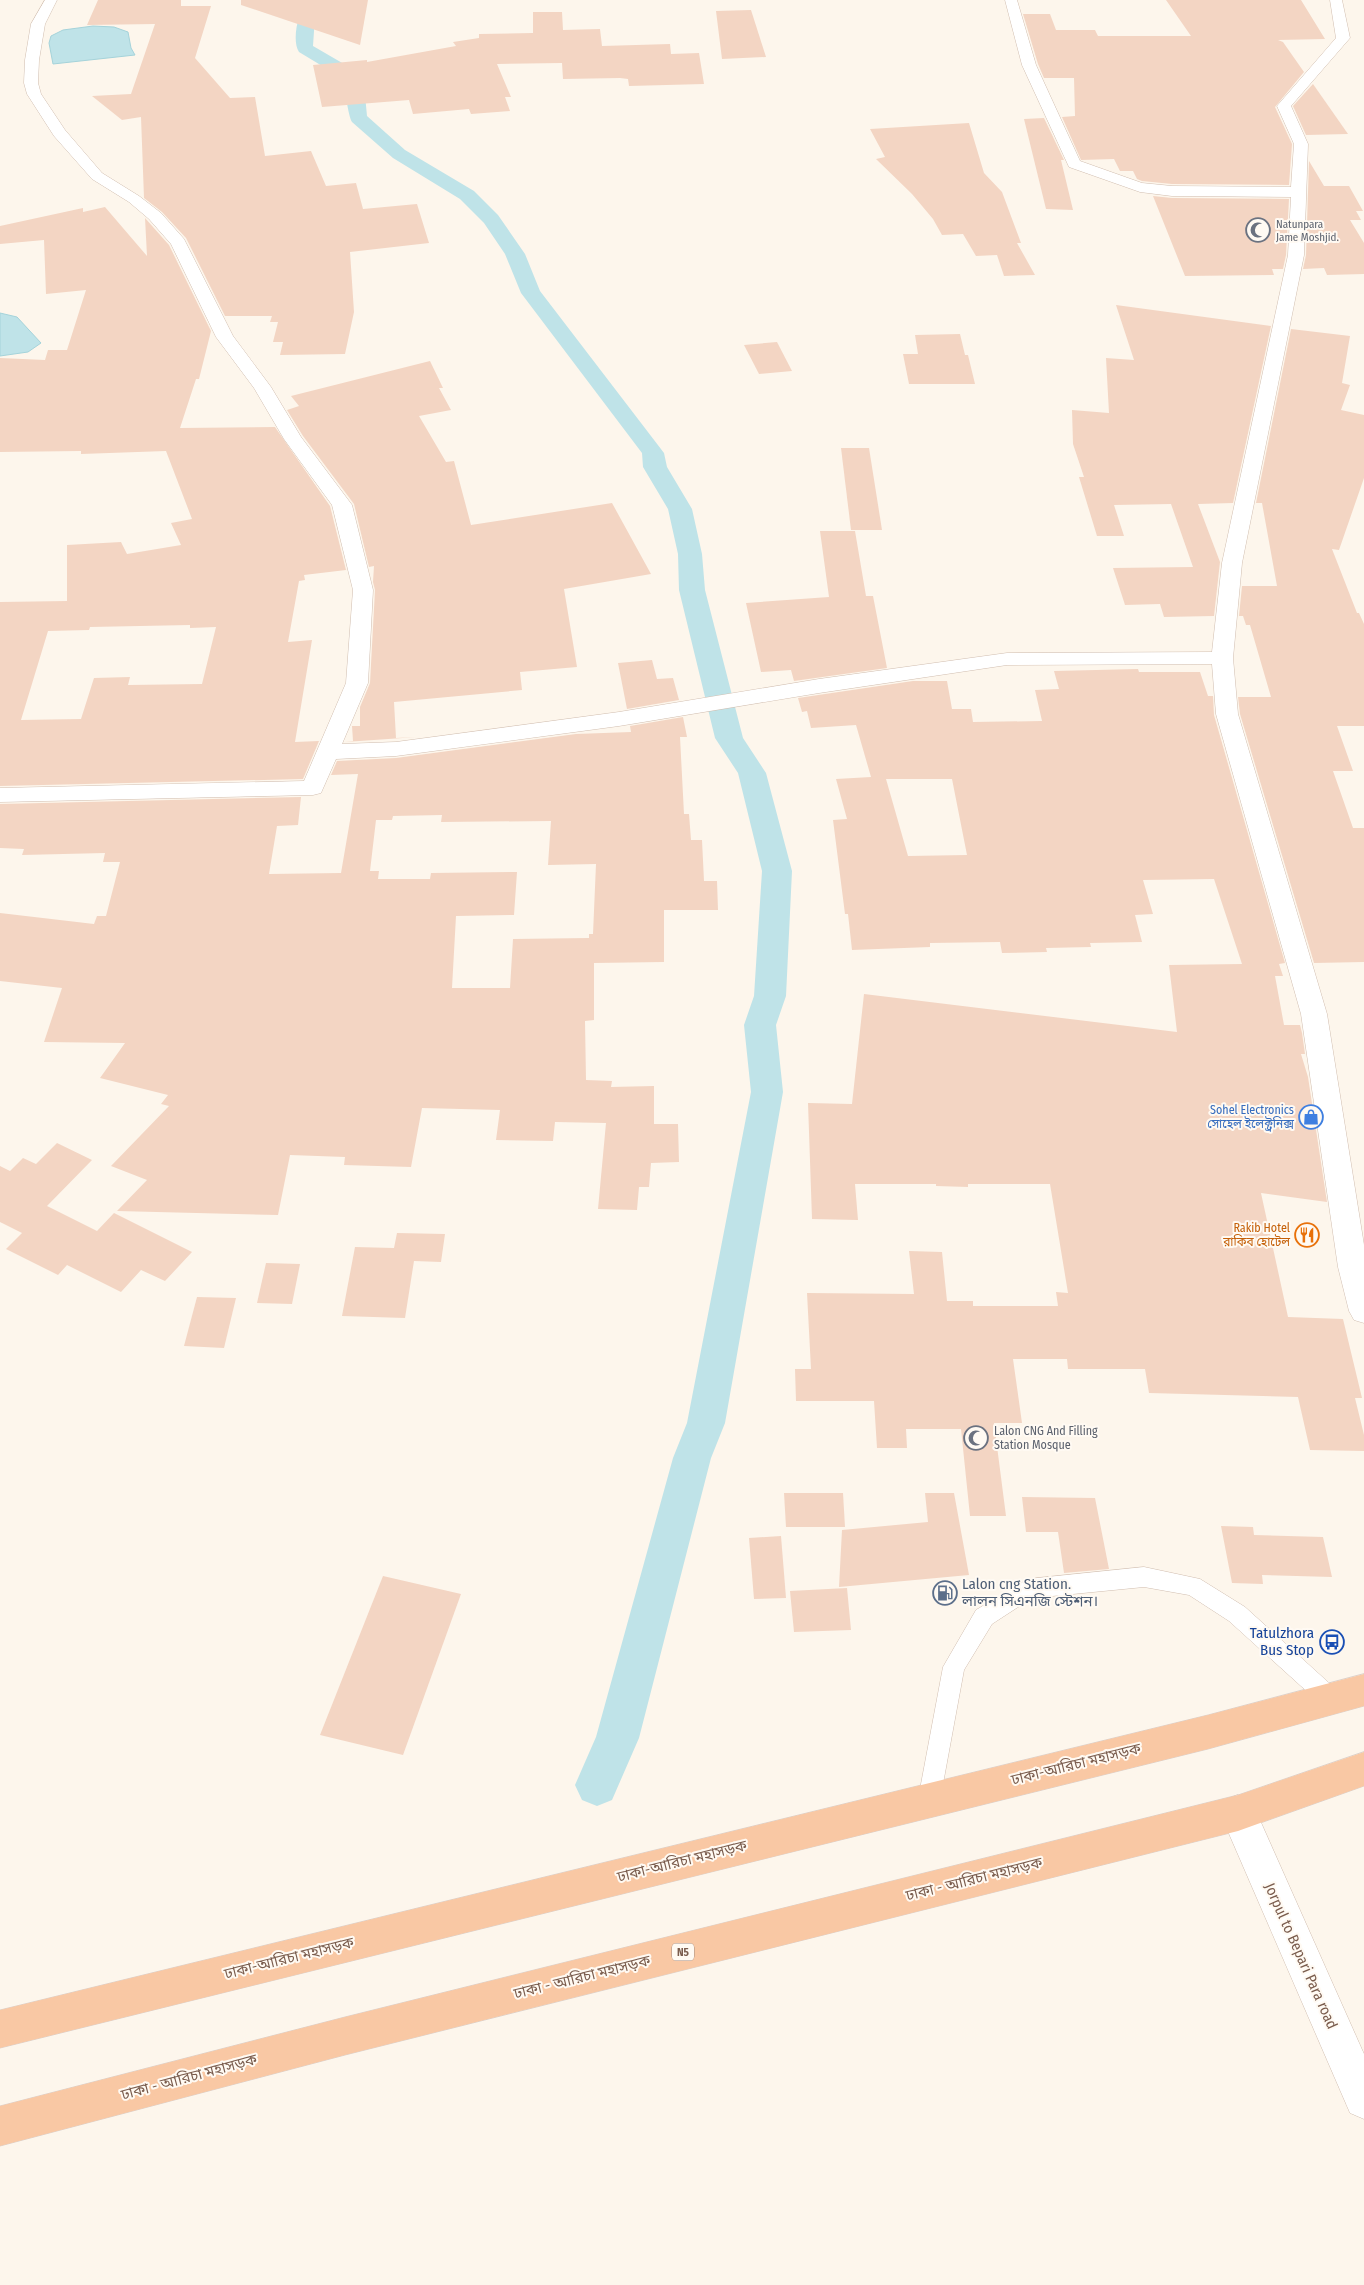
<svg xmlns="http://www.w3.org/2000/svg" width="1364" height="2285" font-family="'Fira Sans Condensed','Noto Sans Bengali',sans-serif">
  <rect width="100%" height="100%" fill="#fdf6ec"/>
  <g fill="#bfe3e8" stroke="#a5d3da">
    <polygon points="93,26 114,27 128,32 131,48 135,55 53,64 49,43 51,36 63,30"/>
    <polygon points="0,313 17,317 41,343 28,352 0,356"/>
  </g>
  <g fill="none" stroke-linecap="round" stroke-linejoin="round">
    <path fill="#bfe3e8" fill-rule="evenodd" d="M307,0h17l-9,16 -2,30 43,25 9,24 2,21 38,34 69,41 24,24 27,39 15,37 124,162 3,14 25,42 10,45 3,36 38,148 23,35 26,98 -6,125 -10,29 7,67 -58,331 -14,35 -72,280 -27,62 -15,6 -15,-6 -7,-15 21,-48 77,-279 14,-35 64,-331 -7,-67 10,-29 8,-125 -24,-98 -23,-35 -36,-148 -1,-36 -10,-45 -25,-42 -1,-14 -121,-160 -16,-39 -21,-31 -24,-24 -67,-41 -41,-36c-4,-6 -7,-35 -10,-44l-43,-26c-8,-12 0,-42 8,-52z"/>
  </g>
  <g fill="#f3d5c3" fill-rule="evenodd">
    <polygon points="98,0 181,0 181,6 211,6 195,58 230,98 255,97 265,156 311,151 326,186 356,183 363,209 417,204 429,243 350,252 354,312 345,354 280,355 283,342 273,342 278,322 270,322 272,316 225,316 186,238 162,212 144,198 141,117 122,120 92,96 131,94 155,24 87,25"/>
    <polygon points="241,0 368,0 360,45 241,5"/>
    <polygon points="1166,0 1301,0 1325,39 1278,40 1283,42 1304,72 1275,107 1292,144 1289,185 1172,184 1142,181 1137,179 1133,171 1120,171 1114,159 1081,160 1062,117 1075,116 1074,78 1044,78 1038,64 1023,14 1050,14 1056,30 1095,30 1098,36 1191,36"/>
    <polygon points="751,10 766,57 722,59 716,11"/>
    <polygon points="533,12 562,12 563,30 600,29 602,46 670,44 671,54 699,53 704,84 629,86 628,79 620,78 563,79 562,63 497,64 511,97 505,97 510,111 471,114 469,109 413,114 409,100 322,107 313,65 367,60 367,62 456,46 453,42 479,38 479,34 533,33"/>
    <polygon points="1313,84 1348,134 1306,135 1293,106"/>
    <polygon points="1044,118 1064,160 1061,160 1073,210 1046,209 1024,119"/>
    <polygon points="969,123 984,173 1002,192 1021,243 1017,243 1035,275 1004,276 997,255 976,256 963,234 942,235 933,219 912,194 876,159 885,157 870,129"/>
    <polygon points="1309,161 1324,186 1349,186 1363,211 1356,211 1361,220 1350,220 1364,243 1364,274 1327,275 1324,268 1303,269 1306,255"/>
    <polygon points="1153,196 1172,198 1289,199 1286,255 1283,269 1272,269 1274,275 1185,276"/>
    <path d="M105,207l42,49 -2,-38 24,27 42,86 -12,48h-3l-16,49 95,-1 55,79 16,64 -42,5 1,5 -6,1 -11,61 24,-2 -17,102 24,-1 -16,38 -303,7v-184l67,-1v-56l54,-3 6,12 54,-9 -10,-22 21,-4 -26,-68 -85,3v-3l-81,1v-94l45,2 3,-10h19l19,-60 -40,4 -2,-54 -44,4v-18l83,-18v4zM190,625v3l26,-1 -14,57 -74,1 2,-8 -36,1 -13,41 -60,1 27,-89 41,-1 1,-3z"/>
    <polygon points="1116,305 1271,326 1233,503 1198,504 1220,562 1214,616 1164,617 1160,604 1125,605 1113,568 1193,567 1171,504 1114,505 1124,536 1097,536 1079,477 1084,477 1073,444 1072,410 1109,413 1106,358 1134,360"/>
    <polygon points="1291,329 1350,336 1342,383 1350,385 1341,410 1364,415 1364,478 1339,550 1332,549 1357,613 1359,613 1364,624 1364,726 1337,726 1353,771 1333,771 1353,828 1364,828 1364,962 1314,963 1240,714 1238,697 1271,697 1250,625 1246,625 1243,616 1239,616 1242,586 1277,586 1262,503 1256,503"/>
    <polygon points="960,334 965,355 968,355 975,384 909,384 903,354 918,354 915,335"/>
    <polygon points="777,342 792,371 759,374 744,345"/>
    <polygon points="430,361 443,388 439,388 451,410 419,416 446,462 454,461 471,525 612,503 651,574 564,589 577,667 520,672 522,690 394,702 396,738 417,737 345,742 353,741 352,726 360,726 360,707 370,683 375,590 373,582 374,566 369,567 354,504 303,436 287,410 299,406 291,396"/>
    <polygon points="841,448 869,448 882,530 851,530"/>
    <polygon points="820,531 855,531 866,596 873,596 887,668 794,681 791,670 761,672 746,603 829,597"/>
    <polygon points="652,660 657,679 673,678 679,700 627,709 618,663"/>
    <path d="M1138,669l1,3h61l8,24h5l1,19 71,248 -6,1 4,12h-8l9,49h16l2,8 3,21h-4l7,23 19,125 -66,-9 27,124 55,2 19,79h-7l9,37v16l-54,-1 -12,-53 -149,-4 -4,-24h-77l-1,-10h-54l9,64h-28l12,93h-36l-9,-87h-55l1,19h-30l-3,-47h-78l-1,-32h16l-4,-76 107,1 -5,-43 33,1 5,49h26v5h85l-2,-14 12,1 -18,-109h-82v3l-32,-1v-2h-81l3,36 -46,-1 -4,-116 44,1 12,-110 313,38 -8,-67 73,-1 -28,-85 -71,1 10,34 -18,1 7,27 -52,1 1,4 -45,1 1,4 -45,1 -2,-11 -70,1v4l-78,3 -4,-36h-3l-12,-94 14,-1 -11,-40 35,-2 -15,-52 -45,3 -4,-17 -5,1 -4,-14 115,-17h34l5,28h19l2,13 69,-1 -7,-31 24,-1 -5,-18zM886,779h66l15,76 -59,1z"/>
    <path d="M683,717l4,20h-7l4,77h5l2,26h11l2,41h13l1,29h-54v52l-70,1v57l-9,1 1,59 26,1 -1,6 43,-1v38h24l1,38 -28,1 -2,24h-10l-2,23 -39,-1 8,-86 -51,-1 -2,19 -57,-1 4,-30 -78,-2 -11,59 -67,-2 1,-8 -55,-2 -12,60 -161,-4 30,-31 -36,-14 58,-60 -8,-2 7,-9 -68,-17 25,-35 -81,-1 18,-54 -62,-7v-68l94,11 3,-8h9l14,-54h-17l2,-9 -83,2 2,-6 -24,-1v-44l301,-7 -3,28 -21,1 -8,48 72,-1 17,-99 -27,1 6,-14 59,-3 180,-24 55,-2 -1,-6zM442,815l-1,7 110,-1 -3,44 48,-1 -3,70h-4v4l-76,1 -3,49h-58l4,-72 58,-1 3,-43 -86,1 -1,6h-52l1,-8h-9l6,-51h16l1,-4z"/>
    <polygon points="57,1143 92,1160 47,1206 97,1231 114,1213 192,1252 165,1281 141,1270 121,1292 67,1265 58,1275 6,1249 22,1233 0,1222 0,1166 10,1171 23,1158 36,1164"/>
    <polygon points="397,1233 445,1234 441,1262 414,1261 405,1318 342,1316 355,1247 394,1248"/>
    <polygon points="266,1263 300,1264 292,1304 257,1303"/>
    <polygon points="197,1297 236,1298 224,1348 184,1346"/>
    <polygon points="784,1493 843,1493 845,1527 786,1527"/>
    <polygon points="925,1493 954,1493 969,1575 839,1587 842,1530 928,1522"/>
    <polygon points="1022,1497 1095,1498 1109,1569 1064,1573 1058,1532 1026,1532"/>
    <polygon points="1221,1526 1253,1527 1254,1535 1323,1537 1332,1577 1262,1575 1263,1584 1232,1583"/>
    <polygon points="781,1536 786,1598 754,1599 749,1538"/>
    <polygon points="383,1576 461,1594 403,1755 320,1735"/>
    <polygon points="847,1588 851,1630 794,1632 790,1591"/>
  </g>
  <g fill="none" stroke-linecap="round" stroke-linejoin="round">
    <g stroke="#d1beb0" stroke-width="1">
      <polygon id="service" points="1144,1567 1200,1579 1245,1607 1339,1692 1342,1699 1339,1706 1331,1709 1323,1706 1229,1621 1189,1595 1144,1587 1032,1598 992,1624 964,1670 940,1800 937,1808 929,1811 921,1808 918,1800 943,1667 976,1610 1028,1579"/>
    </g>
    <g stroke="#d1beb0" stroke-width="1">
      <g id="minor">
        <polygon points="45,0 57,0 45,24 39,60 38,83 41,94 65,130 102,173 139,196 161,213 184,239 233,336 271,387 301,437 352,505 373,590 368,683 342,744 396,742 619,712 819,679 1007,653 1212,652 1222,563 1288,255 1291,197 1172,196 1140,192 1069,167 1022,65 1005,0 1017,0 1036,65 1080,161 1142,183 1172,186 1291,187 1294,144 1277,106 1336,38 1330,0 1342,0 1350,38 1291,106 1308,144 1304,255 1242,563 1233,658 1238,714 1327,1014 1364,1245 1364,1323 1354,1320 1349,1311 1338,1267 1301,1014 1216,714 1212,664 1007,665 819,693 619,726 396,756 336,759 321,793 313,795 0,802 0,788 304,781 346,683 353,590 332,505 284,439 254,388 216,337 171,244 149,219 129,202 92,179 54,136 27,94 24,83 25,60 31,24"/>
        <polygon points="1238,1795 1251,1800 1364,2054 1364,2119 1350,2113 1220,1813 1225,1800"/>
      </g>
    </g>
    <g stroke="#dad1cd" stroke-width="1">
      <g id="trunk">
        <polygon points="1364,1674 1364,1706 1208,1749 0,2048 0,2010 1208,1715"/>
        <polygon points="1364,1752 1364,1786 1238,1831 345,2055 0,2146 0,2106 345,2017 1238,1795"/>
      </g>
    </g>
    <use href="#service" fill="#fff" fill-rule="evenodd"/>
    <use href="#minor" fill="#fff" fill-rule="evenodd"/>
    <use href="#trunk" fill="#f9c8a4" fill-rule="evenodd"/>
  </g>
  <defs>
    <g id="mosque-ring" transform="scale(1.25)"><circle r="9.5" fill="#fffaf3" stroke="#6b7280" stroke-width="1.5"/><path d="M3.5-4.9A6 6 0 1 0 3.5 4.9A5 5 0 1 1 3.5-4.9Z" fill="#6b7280"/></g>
    <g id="shop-ring" transform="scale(1.25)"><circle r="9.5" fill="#fffaf3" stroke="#3f7fe0" stroke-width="1.5"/><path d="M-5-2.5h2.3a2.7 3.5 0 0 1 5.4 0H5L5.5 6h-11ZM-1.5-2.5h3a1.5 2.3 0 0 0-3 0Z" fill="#3f7fe0"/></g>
    <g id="restaurant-ring" transform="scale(1.25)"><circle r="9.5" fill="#fffaf3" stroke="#e8710a" stroke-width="1.5"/><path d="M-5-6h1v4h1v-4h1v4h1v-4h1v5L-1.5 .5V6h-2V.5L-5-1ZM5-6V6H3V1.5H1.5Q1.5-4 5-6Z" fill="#e8710a"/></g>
    <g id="fuel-ring" transform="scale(1.25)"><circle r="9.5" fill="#fffaf3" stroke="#5c6f8a" stroke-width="1.5"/><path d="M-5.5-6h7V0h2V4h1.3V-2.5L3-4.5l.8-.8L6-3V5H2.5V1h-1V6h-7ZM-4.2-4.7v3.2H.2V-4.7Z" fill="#5c6f8a"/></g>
    <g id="bus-ring" transform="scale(1.25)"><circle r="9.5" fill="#fffaf3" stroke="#1a4fb4" stroke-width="1.5"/><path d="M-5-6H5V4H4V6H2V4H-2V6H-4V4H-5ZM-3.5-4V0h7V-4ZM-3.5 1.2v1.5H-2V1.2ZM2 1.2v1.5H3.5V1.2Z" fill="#1a4fb4"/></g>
  </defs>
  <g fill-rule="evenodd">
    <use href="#mosque-ring" x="1258" y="230"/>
    <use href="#shop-ring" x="1311" y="1117"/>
    <use href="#restaurant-ring" x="1307" y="1235"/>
    <use href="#mosque-ring" x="976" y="1438"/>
    <use href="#fuel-ring" x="945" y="1593"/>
    <use href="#bus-ring" x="1332" y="1642"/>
  </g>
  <g text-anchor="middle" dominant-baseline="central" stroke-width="4" stroke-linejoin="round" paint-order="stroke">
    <g font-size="11" fill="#5b616d" stroke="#fffaf3" text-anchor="start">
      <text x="1276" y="224">Natunpara<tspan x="1276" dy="13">Jame Moshjid.</tspan></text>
    </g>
    <rect fill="#fffaf3" stroke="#a28b7f" stroke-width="1" x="672" y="1943.5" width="22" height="17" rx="4"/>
    <g font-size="11" font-weight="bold" fill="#7a5c4d">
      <text x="683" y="1952">N5</text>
    </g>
    <g font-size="12" fill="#366cbe" stroke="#fffaf3" text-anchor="end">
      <text x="1294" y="1110">Sohel Electronics<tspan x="1294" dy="14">সোহেল ইলেক্ট্রনিক্স</tspan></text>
    </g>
    <g font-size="12" fill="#c56008" stroke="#fffaf3" text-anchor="end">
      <text x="1290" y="1228">Rakib Hotel<tspan x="1290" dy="14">রাকিব হোটেল</tspan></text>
    </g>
    <g font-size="12" fill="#5b616d" stroke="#fffaf3" text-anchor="start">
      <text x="994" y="1431">Lalon CNG And Filling<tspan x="994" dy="14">Station Mosque</tspan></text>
    </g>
    <g font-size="15" fill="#4e5e75" stroke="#fffaf3" text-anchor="start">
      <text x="962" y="1584">Lalon cng Station.<tspan x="962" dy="17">লালন সিএনজি স্টেশন।</tspan></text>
    </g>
    <g font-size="15" fill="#164399" stroke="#fffaf3" text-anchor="end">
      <text x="1314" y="1633">Tatulzhora<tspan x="1314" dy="17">Bus Stop</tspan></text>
    </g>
    <g font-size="15" fill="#7a5c4d" stroke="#fffaf3">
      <text transform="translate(1076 1764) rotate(-14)">ঢাকা-আরিচা মহাসড়ক</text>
      <text transform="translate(682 1861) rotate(-14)">ঢাকা-আরিচা মহাসড়ক</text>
      <text transform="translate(974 1879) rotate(-14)">ঢাকা - আরিচা মহাসড়ক</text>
      <text transform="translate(1301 1956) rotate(66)">Jorpul to Bepari Para road</text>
      <text transform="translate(289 1958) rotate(-14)">ঢাকা-আরিচা মহাসড়ক</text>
      <text transform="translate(582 1977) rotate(-14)">ঢাকা - আরিচা মহাসড়ক</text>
      <text transform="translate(189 2077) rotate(-15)">ঢাকা - আরিচা মহাসড়ক</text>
    </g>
  </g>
</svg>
